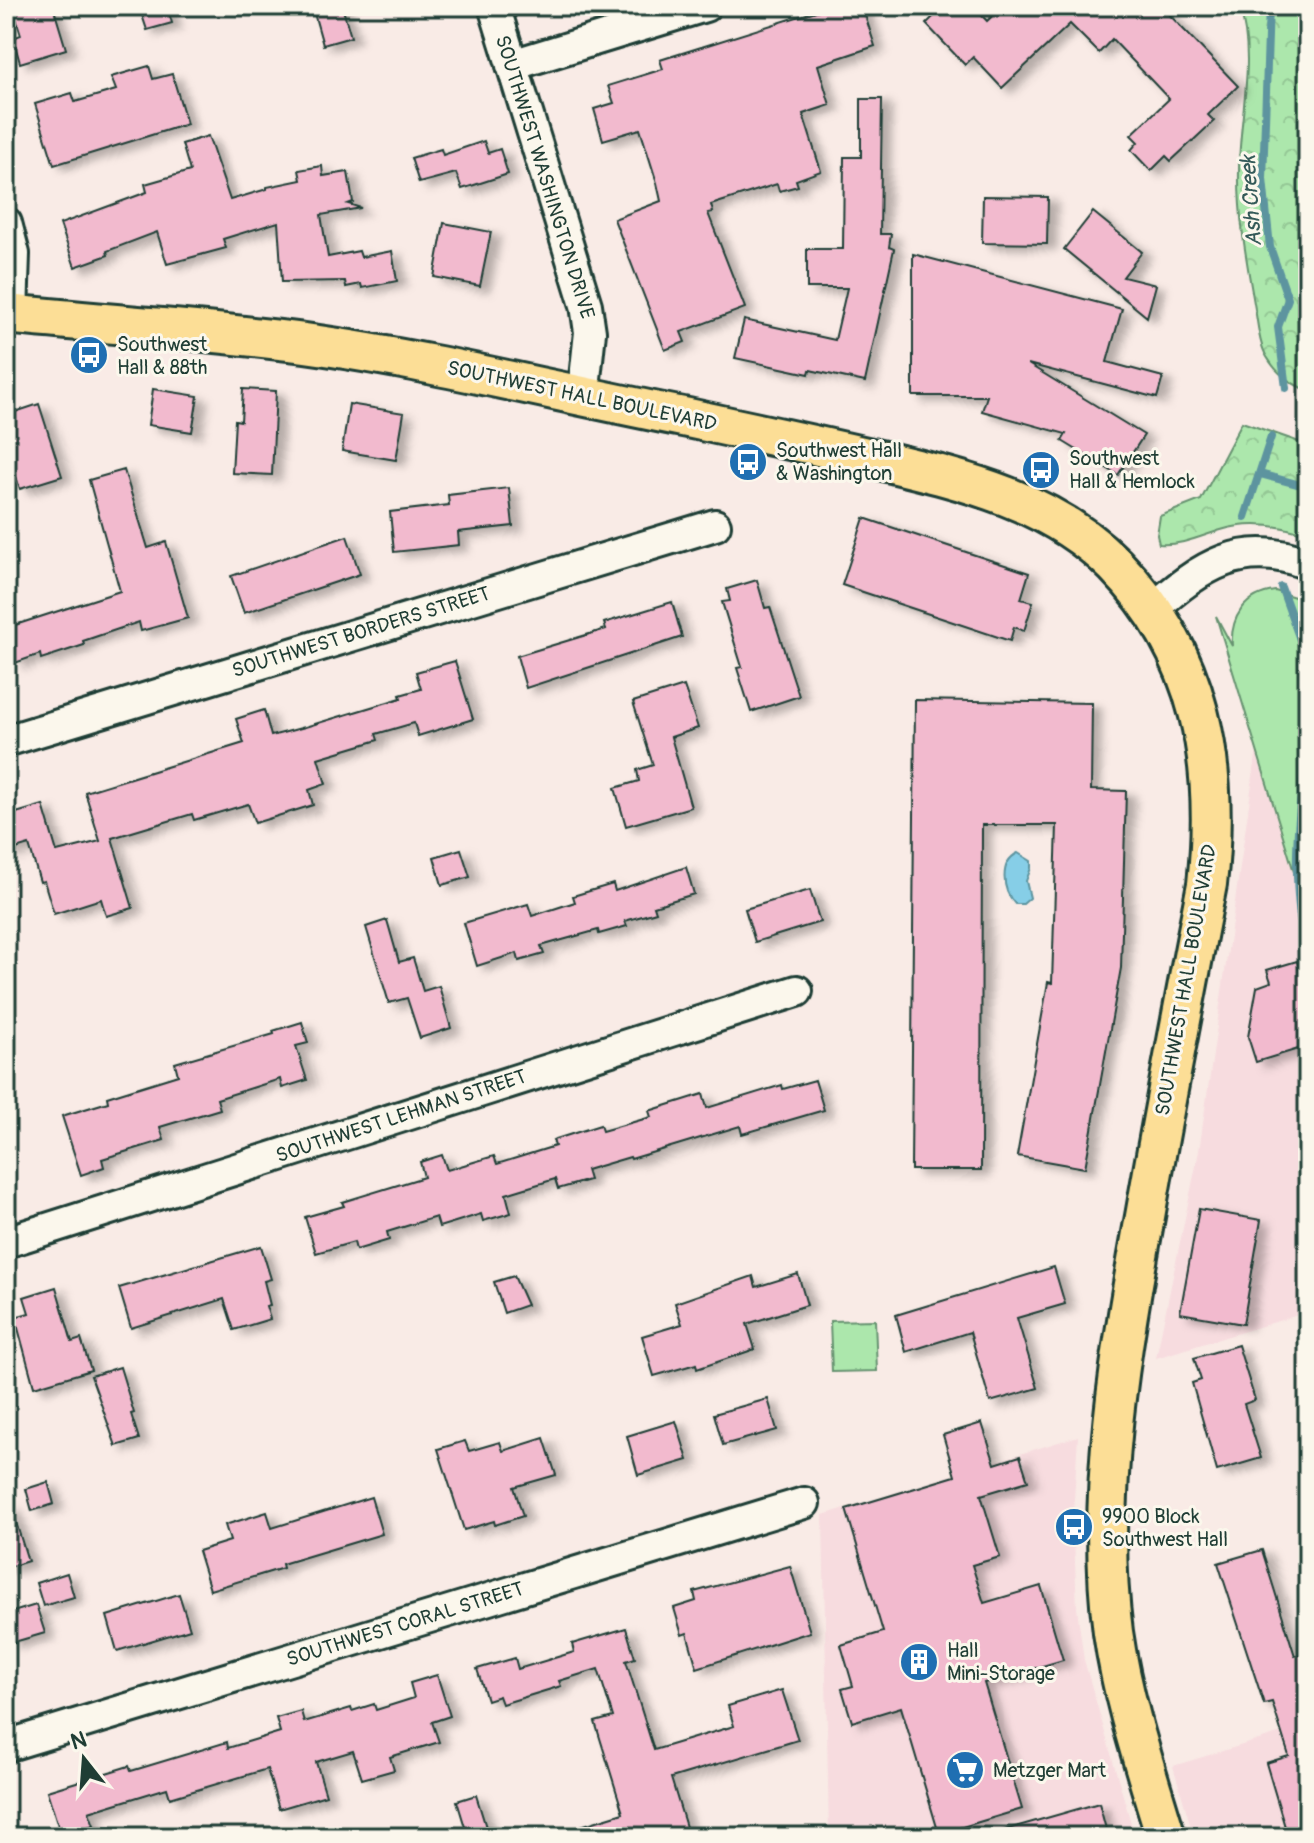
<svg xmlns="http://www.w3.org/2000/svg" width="1314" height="1843" font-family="Pangolin,sans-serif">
  <defs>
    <pattern id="forest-crowns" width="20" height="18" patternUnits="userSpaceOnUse" patternTransform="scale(2)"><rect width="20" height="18" fill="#ace7ac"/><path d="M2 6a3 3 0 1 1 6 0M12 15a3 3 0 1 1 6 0" fill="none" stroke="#94c795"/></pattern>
    <filter id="shadow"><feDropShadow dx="9" dy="5" stdDeviation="4" flood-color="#0004"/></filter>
  </defs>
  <rect width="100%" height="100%" fill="#f9ebe6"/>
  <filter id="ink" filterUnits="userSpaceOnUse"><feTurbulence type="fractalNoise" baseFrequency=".0125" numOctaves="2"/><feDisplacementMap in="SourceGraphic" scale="16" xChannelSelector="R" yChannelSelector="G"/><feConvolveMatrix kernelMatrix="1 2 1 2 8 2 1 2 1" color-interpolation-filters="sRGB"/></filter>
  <g filter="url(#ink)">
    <g fill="#f7dcdf">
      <polygon points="1257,749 1308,918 1308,1312 1156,1358 1199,1151"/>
      <polygon points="1078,1436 1073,1516 1077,1608 1084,1660 1135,1837 829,1837 823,1515"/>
      <polygon points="1308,1725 1308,1837 1194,1837 1173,1766"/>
    </g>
    <g fill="#ace7ac" stroke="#669270" stroke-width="2">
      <path d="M1275,591l33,10v317l-92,-302 16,30c-2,-28 13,-52 43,-55z"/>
      <polygon points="875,1320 877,1371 832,1372 830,1321"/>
    </g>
    <g fill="url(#forest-crowns)" stroke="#669270" stroke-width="2">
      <path d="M1239,6h69v63l-7,3 7,25v294c-18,-8 -31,-17 -41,-34 -8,-13 -9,-33 -12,-48 -8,-46 -17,-92 -16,-139 0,-56 18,-110 0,-164z"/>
      <path d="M1242,422l66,23v90c-28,-10 -58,-14 -87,-5 -20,6 -40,16 -62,14l-2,-9 3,-19 41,-16z"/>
    </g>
    <path fill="#86cee7" stroke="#5d949f" stroke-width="2" d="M1018,853l13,8v7l-5,13 4,17 -7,6h-8c-13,-14 -16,-42 3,-51z"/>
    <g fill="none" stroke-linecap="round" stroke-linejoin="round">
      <g stroke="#5d949f" stroke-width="8">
        <polyline points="1269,6 1263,179 1270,247 1288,299 1278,327 1286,388"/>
        <polyline points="1260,474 1308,487"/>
        <polyline points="1245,517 1271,437"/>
        <polyline points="1281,587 1308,662"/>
        <path d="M1308,740c-10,71 -19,147 0,217"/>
      </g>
    </g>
    <g fill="#f2bace" stroke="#1f3d34" stroke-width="2" filter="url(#shadow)">
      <polygon points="12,6 53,6 66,49 20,63 13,38 21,35"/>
      <polygon points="161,6 167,6 172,23 147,30 141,12"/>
      <polygon points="312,6 342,6 351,37 323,45"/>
      <polygon points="832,6 862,6 875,46 818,65 830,105 803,114 821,171 796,180 798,186 779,191 777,184 711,205 713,212 708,213 745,308 681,332 685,342 665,350 614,219 661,201 657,183 640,129 603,140 594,109 614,103 608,86 663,69 660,60"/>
      <polygon points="944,6 973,6 987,21 1003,6 1161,6 1238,86 1208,115 1214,121 1171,161 1166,156 1151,171 1131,150 1138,142 1131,135 1169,99 1112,39 1099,53 1070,24 1002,88 973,57 965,65 926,24"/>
      <polygon points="149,66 153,79 172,74 187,124 54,165 35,104 72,93 75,102 116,90 111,77"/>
      <polygon points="861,99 882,99 880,234 891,234 889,247 894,249 865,382 810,370 809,374 735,358 744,320 835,340 847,288 807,288 807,249 843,249 844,157 861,157"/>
      <polygon points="208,136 230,200 267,189 267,187 301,180 299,170 322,166 323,176 348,172 353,202 348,204 361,208 321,215 328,257 359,251 361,257 392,251 397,281 362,288 361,284 346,287 345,281 282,282 278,222 223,239 226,248 167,264 157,232 107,251 108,255 75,267 60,224 147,192 145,184 190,171 182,144"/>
      <polygon points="484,141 488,153 500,149 508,174 462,189 456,173 419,183 411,158 441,149 443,155"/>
      <polygon points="983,196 1048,197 1047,244 982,243"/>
      <polygon points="1093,212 1142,252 1123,277 1156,285 1147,317 1064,249"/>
      <polygon points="444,223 491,232 480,286 434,277"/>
      <polygon points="913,254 1122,309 1107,362 1163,377 1157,398 1028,364 1144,435 1118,475 1062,441 1066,434 982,411 987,396 913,396"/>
      <polygon points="153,389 198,396 192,432 148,425"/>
      <polygon points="243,389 276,391 272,475 232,473 235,420 241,421"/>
      <polygon points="39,404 62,476 20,489 6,445 6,415"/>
      <polygon points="349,404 404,413 396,460 342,451"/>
      <polygon points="124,470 148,548 166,542 188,618 141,631 139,622 83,641 84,645 41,659 40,654 15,663 6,628 120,591 89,480"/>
      <polygon points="509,488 513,526 458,532 459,545 394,552 390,512 449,505 448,495"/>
      <polygon points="864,518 1029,573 1021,599 1033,602 1024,631 1014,627 1010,641 842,585"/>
      <polygon points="347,536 360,574 244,613 231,576"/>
      <polygon points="757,580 765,608 770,607 799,696 751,712 737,668 742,667 722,602 730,601 727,589"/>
      <polygon points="672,602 682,637 526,688 517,656 606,629 604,623"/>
      <polygon points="455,661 473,719 418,736 414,723 376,734 378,740 318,758 326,784 309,790 313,805 255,823 248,804 194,820 192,814 112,838 133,908 106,916 101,899 54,914 44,881 40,882 29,845 6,852 6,816 43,805 57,852 100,841 85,792 244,743 236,719 264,710 271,736 305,727 401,698 400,695 421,689 416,672"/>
      <polygon points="684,686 698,728 671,737 691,807 626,826 615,788 639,781 637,770 653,765 633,702"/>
      <polygon points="915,700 1092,703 1091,790 1126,791 1121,968 1085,1168 1017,1156 1048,982 1052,983 1057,825 982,825 981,1170 911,1170"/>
      <polygon points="461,849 470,877 442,885 434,857"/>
      <polygon points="686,867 694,894 654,906 656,912 625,921 627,926 599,934 598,930 541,946 544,954 519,961 517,953 477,966 464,923 528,904 532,916 575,902 573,896 613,884 615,891"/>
      <polygon points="810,890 820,922 755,942 745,909"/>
      <polygon points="387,920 399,962 413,958 423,991 439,986 451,1028 420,1038 407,998 389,1003 366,927"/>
      <polygon points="1297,961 1308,996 1308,1046 1256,1062 1248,1037 1257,987 1271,982 1267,970"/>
      <polygon points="302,1022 308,1043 296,1046 307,1080 282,1088 280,1079 217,1099 220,1109 160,1127 164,1140 102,1159 104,1167 81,1175 62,1116 108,1102 107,1097 178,1075 175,1063 274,1034 273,1031"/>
      <polygon points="815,1080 824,1110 742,1134 740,1126 631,1159 630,1157 586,1170 589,1180 558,1189 555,1179 506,1194 511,1213 483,1221 481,1214 439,1227 436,1217 387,1232 389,1240 356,1250 354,1242 316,1253 305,1217 344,1206 342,1202 424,1177 420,1162 442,1155 447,1170 494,1156 497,1164 555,1146 553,1140 600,1125 602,1131 651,1117 649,1111 703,1094 707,1108 782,1085 783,1089"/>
      <polygon points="1199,1209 1261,1220 1243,1324 1180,1313"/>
      <polygon points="261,1246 271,1279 264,1281 270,1305 266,1306 270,1319 234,1330 224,1299 131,1328 119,1288"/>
      <polygon points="1054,1267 1065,1304 1017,1318 1038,1388 990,1402 970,1332 906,1352 896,1315"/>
      <polygon points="798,1274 807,1305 747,1324 755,1349 697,1369 696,1364 654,1376 642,1336 682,1324 675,1303 753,1276 756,1287"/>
      <polygon points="514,1276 527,1305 504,1313 494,1282"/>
      <polygon points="56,1287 72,1342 81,1339 91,1370 34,1387 15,1317 29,1313 24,1297"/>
      <polygon points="1238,1345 1255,1400 1244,1404 1261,1458 1217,1471 1192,1383 1201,1380 1194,1358"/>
      <polygon points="120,1367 134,1413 131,1414 139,1439 116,1446 91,1376"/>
      <polygon points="768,1399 777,1430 723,1445 714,1414"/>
      <polygon points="676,1421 688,1460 638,1475 627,1436"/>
      <polygon points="982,1423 995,1464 1020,1456 1028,1481 981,1495 1000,1557 972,1565 984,1603 1041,1586 1063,1660 984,1683 1022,1809 939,1834 901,1707 852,1722 842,1689 853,1686 841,1645 883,1632 846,1509 955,1476 943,1435"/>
      <polygon points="544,1438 556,1475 514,1487 523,1516 495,1525 494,1521 464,1530 438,1449 465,1441 469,1451 500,1442 503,1451"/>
      <polygon points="48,1482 54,1504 32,1511 26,1489"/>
      <polygon points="371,1497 382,1534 282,1564 283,1568 210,1590 198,1551 230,1541 225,1525 267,1512 272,1528"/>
      <polygon points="11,1506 28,1561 6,1568 6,1507"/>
      <polygon points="1262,1550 1295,1656 1308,1652 1308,1837 1288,1837 1266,1763 1289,1756 1272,1702 1264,1704 1218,1563"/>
      <polygon points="790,1566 810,1632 697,1668 687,1633 682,1635 674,1608 696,1601 694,1592"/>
      <polygon points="67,1573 74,1597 43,1606 36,1583"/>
      <polygon points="179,1594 190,1629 117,1651 107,1616"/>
      <polygon points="36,1605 45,1633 11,1643 6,1627 6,1614"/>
      <polygon points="626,1628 635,1658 626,1661 654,1750 734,1726 728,1706 782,1690 798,1740 671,1778 689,1837 561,1837 561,1832 623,1813 595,1722 613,1717 598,1669 559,1681 561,1686 502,1704 499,1696 487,1700 477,1669 515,1658 518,1669 574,1652 572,1644"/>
      <polygon points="437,1675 450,1716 432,1722 439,1742 390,1757 394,1770 362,1779 353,1751 316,1762 326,1795 279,1809 267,1769 170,1798 167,1788 89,1812 94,1825 61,1835 47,1791 129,1766 131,1771 227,1742 228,1748 280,1732 276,1718 301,1711 304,1722 351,1708 352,1711 374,1704 376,1710 414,1698 410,1683"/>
      <polygon points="476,1795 489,1837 468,1837 457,1801"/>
      <polygon points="1099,1803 1108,1837 1002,1837 1001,1831"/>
    </g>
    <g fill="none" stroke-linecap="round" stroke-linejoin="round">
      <g stroke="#1f3d34" stroke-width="36">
        <g id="minor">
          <polyline points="494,6 586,305 590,332 583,397"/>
          <polyline points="512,65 705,6"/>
          <polyline points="6,223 14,254 12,314"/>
          <path d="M1153,609c48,-43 90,-71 155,-45"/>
          <polyline points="6,741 715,525"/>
          <polyline points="6,1242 797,991"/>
          <polyline points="6,1746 804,1503"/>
        </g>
      </g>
      <g stroke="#1f3d34" stroke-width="44">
        <path id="major" d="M6,314c99,10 200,16 299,29 129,18 255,50 383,75 61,13 122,26 183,40 88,21 178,40 244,107 87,88 105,201 92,319 -21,109 -42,218 -61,327 -25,138 -51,282 -33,421 10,70 33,138 53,205"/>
      </g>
      <use href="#minor" stroke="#fbf7ec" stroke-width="30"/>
      <use href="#major" stroke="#fcde96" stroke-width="38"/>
    </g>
  </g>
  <defs>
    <g id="bus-disc" transform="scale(2)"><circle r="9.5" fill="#1f6fb2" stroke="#fbf7ec"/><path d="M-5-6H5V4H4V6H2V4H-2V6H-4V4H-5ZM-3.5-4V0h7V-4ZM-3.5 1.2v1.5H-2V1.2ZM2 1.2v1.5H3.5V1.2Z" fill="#fff"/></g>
    <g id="building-disc" transform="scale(2)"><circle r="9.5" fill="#1f6fb2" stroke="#fbf7ec"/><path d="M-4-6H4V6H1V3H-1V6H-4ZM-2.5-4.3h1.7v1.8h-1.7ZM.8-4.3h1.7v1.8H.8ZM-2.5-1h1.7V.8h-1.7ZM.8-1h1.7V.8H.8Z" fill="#fff"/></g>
    <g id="supermarket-disc" transform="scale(2)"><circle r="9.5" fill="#1f6fb2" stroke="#fbf7ec"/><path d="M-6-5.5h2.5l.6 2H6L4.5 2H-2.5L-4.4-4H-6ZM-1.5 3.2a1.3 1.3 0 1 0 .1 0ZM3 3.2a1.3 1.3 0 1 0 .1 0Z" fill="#fff"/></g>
  </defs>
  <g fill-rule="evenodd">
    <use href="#bus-disc" x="89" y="355"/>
    <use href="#bus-disc" x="748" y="462"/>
    <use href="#bus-disc" x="1041" y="470"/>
    <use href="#bus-disc" x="1074" y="1527"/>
    <use href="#building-disc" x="919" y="1662"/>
    <use href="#supermarket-disc" x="965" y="1770"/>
  </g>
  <g text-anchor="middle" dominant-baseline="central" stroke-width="6" stroke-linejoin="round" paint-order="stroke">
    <g font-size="20" fill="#1f3d34" stroke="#fbf7ec">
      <text transform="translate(545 177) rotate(73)">SOUTHWEST WASHINGTON DRIVE</text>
      <text transform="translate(582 396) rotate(12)">SOUTHWEST HALL BOULEVARD</text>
      <text transform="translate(361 632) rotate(-17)">SOUTHWEST BORDERS STREET</text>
      <text transform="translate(1186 980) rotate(-80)">SOUTHWEST HALL BOULEVARD</text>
      <text transform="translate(401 1116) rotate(-18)">SOUTHWEST LEHMAN STREET</text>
      <text transform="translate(405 1624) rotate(-17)">SOUTHWEST CORAL STREET</text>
    </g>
    <g font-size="20" fill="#1f3d34" stroke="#fbf7ec" text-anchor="start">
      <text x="117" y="344">Southwest<tspan x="117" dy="23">Hall &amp; 88th</tspan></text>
      <text x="776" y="450">Southwest Hall<tspan x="776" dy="23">&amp; Washington</tspan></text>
      <text x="1069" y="458">Southwest<tspan x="1069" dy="23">Hall &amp; Hemlock</tspan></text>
      <text x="1102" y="1516">9900 Block<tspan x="1102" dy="23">Southwest Hall</tspan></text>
      <text x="947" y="1650">Hall<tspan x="947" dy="23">Mini-Storage</tspan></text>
      <text x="993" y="1770">Metzger Mart</text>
    </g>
    <g font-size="22" font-style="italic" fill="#345a58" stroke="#fbf7ec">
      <text transform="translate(1251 201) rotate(-94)">Ash Creek</text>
    </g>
  </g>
  <rect width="1314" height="1843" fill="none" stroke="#fbf7ec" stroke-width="32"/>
  <rect x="16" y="16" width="1282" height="1811" fill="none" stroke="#1f3d34" stroke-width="3" filter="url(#ink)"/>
  <g transform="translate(84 1759) rotate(343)" stroke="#fbf7ec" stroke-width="6" paint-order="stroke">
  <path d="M0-6L14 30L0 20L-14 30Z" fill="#1f3d34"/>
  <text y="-12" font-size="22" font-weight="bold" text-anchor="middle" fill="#1f3d34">N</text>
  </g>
</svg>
